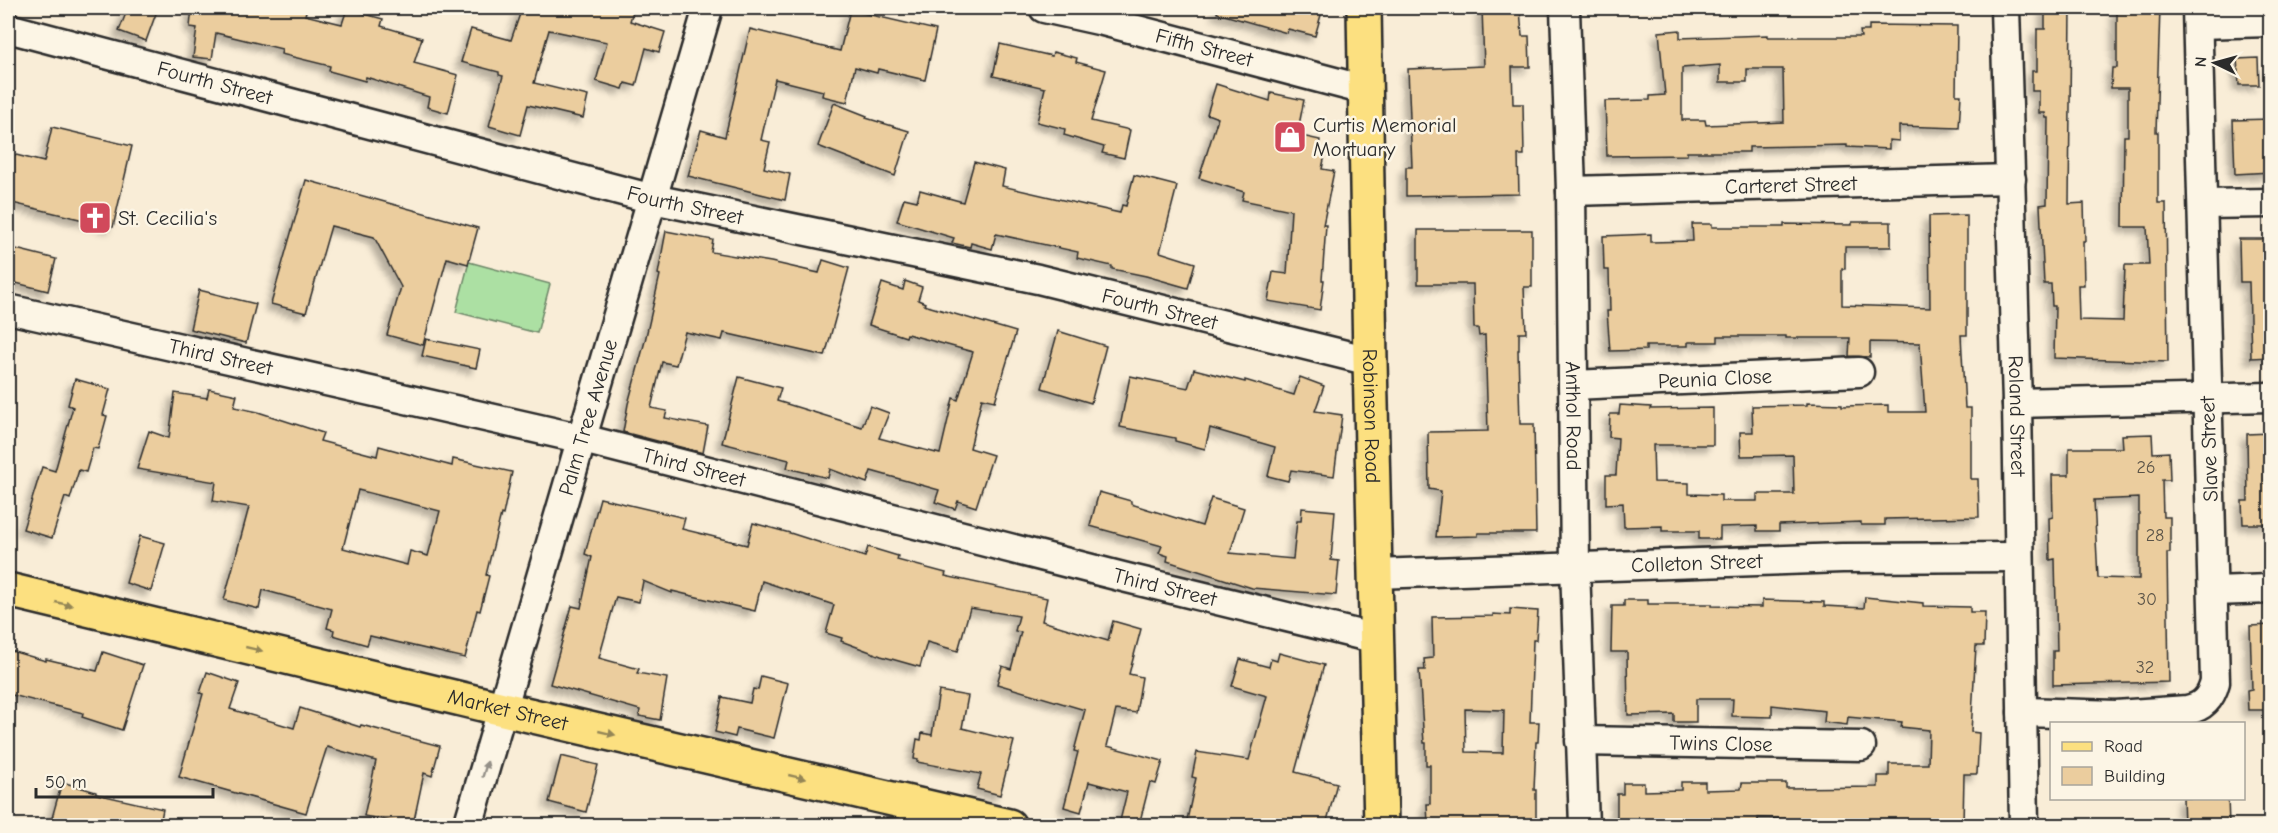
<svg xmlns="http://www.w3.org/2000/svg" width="2278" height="833" font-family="'Comic Neue',sans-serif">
  <defs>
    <filter id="shadow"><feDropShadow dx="-5.5" dy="5.5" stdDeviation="3" flood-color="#0004"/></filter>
  </defs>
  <rect width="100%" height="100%" fill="#f9edd7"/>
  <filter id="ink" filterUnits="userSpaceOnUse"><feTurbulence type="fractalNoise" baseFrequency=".0167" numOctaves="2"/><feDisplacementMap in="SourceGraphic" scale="12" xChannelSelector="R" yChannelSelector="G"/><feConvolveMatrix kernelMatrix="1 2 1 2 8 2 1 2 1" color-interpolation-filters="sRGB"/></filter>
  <g filter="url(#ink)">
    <polygon fill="#ace0a3" stroke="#6c8667" stroke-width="1.5" points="469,262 550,284 537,333 456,312"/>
    <g fill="#ebcd9e" stroke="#2b2b2b" stroke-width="1.5" fill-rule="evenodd" filter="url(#shadow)">
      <polygon points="128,8 158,8 146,41 119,31"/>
      <polygon points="192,8 307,8 305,15 342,24 347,9 383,19 381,26 422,38 414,63 458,75 448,113 427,107 429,97 366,77 365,81 329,71 330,66 281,54 282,49 216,33 212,59 193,57 197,28 190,27"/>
      <polygon points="522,8 634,8 630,21 665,32 659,52 646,48 636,86 625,83 623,89 596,81 607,42 549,30 534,83 588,96 583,118 528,105 520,135 489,126 503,76 499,75 499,72 461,62 471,29 511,40"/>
      <polygon points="1218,8 1323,8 1315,36 1288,29 1287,33 1217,13"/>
      <polygon points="1482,8 1520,8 1522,36 1529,36 1530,67 1512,67 1513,104 1523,104 1524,155 1518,155 1519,194 1406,196 1406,167 1412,167 1408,69 1484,66"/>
      <polygon points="2045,8 2071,8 2069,204 2084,203 2085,241 2083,241 2084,285 2078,285 2079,320 2123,321 2125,265 2149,265 2147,227 2123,227 2124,136 2128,136 2128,88 2111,88 2112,68 2117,68 2117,8 2160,8 2156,132 2158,132 2158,203 2166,203 2168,362 2054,358 2055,306 2052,306 2051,284 2044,284 2040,205 2047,204 2048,118 2046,118 2045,113 2039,113 2039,91 2032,91 2032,71 2037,71 2037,29 2045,29"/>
      <polygon points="850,10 936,30 925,80 878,69 877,73 855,67 847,102 822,96 823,91 775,79 761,140 770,142 764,168 790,174 785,200 688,176 701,130 725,137 750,29 840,51"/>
      <path d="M1869,25l88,1 -1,69h5l-2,33 -60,-2v15l-10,-1v9l-42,-2v-2l-98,2v5h-62v3l-80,1 -2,-55 45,-1v-4l15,-1 -6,-63 21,-2v8l88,-3v2h93l-1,-6h9zM1720,65v17h27v-13h36l1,53 -78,3 -1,-5h-23v-52z"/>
      <polygon points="1000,44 1052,56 1053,52 1077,58 1076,62 1106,70 1091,121 1130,130 1124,158 1102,153 1104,147 1064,135 1065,129 1037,122 1045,88 993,76"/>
      <polygon points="2258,58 2259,85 2239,85 2237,59"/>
      <polygon points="1216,84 1270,101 1271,93 1304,100 1297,135 1320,140 1317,153 1325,155 1322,169 1334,171 1323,225 1326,225 1322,280 1324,280 1320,310 1268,301 1273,272 1287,274 1291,210 1242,200 1244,192 1199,178 1218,118 1207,114"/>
      <polygon points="834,103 867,116 866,118 909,131 895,176 818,146"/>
      <polygon points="2271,119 2271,172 2235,174 2233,120"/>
      <polygon points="52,127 132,146 113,227 8,202 8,153 44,162"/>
      <polygon points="974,162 1005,170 1002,186 1120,213 1122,205 1126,206 1134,175 1177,186 1160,252 1195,263 1188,288 1146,276 1112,269 1112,266 1077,258 1078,252 996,234 992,249 971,243 970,247 952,243 954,238 897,221 904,198 917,201 920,190 963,202"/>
      <polygon points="306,180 478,228 468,264 447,258 423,345 387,335 401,287 374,237 331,226 306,313 271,304"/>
      <polygon points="1967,215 1967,335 1961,335 1965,408 1971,408 1971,479 1978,479 1979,517 1885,519 1885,525 1861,525 1861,522 1779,525 1779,531 1757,531 1757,526 1720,527 1720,539 1699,539 1699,531 1662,531 1662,526 1624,527 1623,503 1606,504 1606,475 1616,475 1618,438 1609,437 1610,414 1619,414 1620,405 1651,407 1650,409 1713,408 1713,445 1653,445 1654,482 1689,483 1689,494 1721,495 1721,501 1757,501 1757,494 1794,494 1793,455 1741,456 1740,432 1753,432 1752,406 1807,405 1807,403 1842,404 1842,406 1888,405 1888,412 1925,412 1920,343 1870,342 1870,357 1849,356 1850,338 1786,338 1786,336 1718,336 1718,342 1688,342 1688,346 1646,346 1646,350 1610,351 1607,311 1610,311 1609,270 1604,270 1603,236 1651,234 1651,242 1693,241 1692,224 1712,224 1712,227 1784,227 1784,224 1852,225 1852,222 1891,222 1891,247 1845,247 1845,269 1842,269 1842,305 1930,308 1929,216"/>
      <polygon points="1418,230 1532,230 1532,287 1524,287 1526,333 1519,333 1519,350 1518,350 1520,424 1534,424 1536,533 1478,533 1478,536 1436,537 1441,491 1429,489 1428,432 1488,431 1485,335 1479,336 1478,328 1474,328 1473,284 1418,284"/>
      <polygon points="666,231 713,240 711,252 771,262 819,273 823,260 849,268 825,356 724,333 722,340 685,332 676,365 662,362 651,408 667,411 665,418 708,426 703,453 623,432 628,404 645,341 660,275 658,274"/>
      <polygon points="2239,239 2271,239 2271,357 2251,358 2249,282 2240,282"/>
      <polygon points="8,247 56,259 48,291 8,281"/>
      <polygon points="905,281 922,287 918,300 925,303 924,305 1016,332 995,401 982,398 970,448 993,455 976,507 958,501 955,509 935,502 939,490 871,471 867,483 830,469 828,478 787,468 789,460 722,443 739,377 781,388 777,401 862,427 870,406 889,413 879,438 940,454 953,398 958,400 973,352 907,334 906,337 869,325 882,283 903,290"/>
      <polygon points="199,290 256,304 246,343 190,329"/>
      <polygon points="1058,331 1106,346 1091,403 1042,388"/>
      <polygon points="426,339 480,350 476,368 422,356"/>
      <polygon points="1194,369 1245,382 1245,380 1294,395 1300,377 1324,386 1315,411 1342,415 1334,476 1291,470 1288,481 1268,476 1275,447 1210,428 1205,449 1175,441 1175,438 1120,427 1130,376 1188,388"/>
      <polygon points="75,379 110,389 103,415 107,416 98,449 93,448 86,472 79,470 70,499 65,497 52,538 23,529 42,467 55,471 73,407 68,405"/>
      <path d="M209,389l28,6 -3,12 24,5 65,21 -3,8 57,15 2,-10 73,20 1,-7 59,13 -9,43 -2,-1 -15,61 3,1 -9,35 -3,-1 -12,48 -95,-22 -3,9 -34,-10 1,-5 -7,-2 5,-19 -69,-19 -4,19 -35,-9 25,-93 -36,-6 3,-19 -79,-13 12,-38 20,7 6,-45 32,5zM358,490l82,21 -12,45 -18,-5 -3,14 -64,-17z"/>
      <polygon points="2271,433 2271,524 2243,524 2242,501 2248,501 2247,434"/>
      <path d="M2152,434l1,19 16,-1 1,28h-8l1,37h7v36h-3l2,129 -116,3v-34h4l-2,-92 -5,1 -1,-42 4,-1 -1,-42h17v-27h54l-1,-13zM2139,498v81l-41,-1 -4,-78z"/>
      <polygon points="1099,492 1131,501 1131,504 1202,526 1211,498 1244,508 1230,553 1293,559 1297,521 1301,521 1302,508 1335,511 1331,560 1339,561 1336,595 1252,588 1167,561 1168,556 1159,553 1162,546 1090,526"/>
      <polygon points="600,498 685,518 682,529 747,545 753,523 790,533 865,557 868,547 898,556 897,560 946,573 945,576 1047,598 1042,621 1108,641 1113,621 1141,629 1129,674 1142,677 1136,713 1116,710 1107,746 1163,761 1156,784 1150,782 1139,825 1119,825 1127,792 1089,782 1081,812 1064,807 1078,752 1074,751 1085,710 997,684 1002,666 1011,669 1021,632 1015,631 1019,616 970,608 958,651 927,642 920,667 881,656 841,641 842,638 826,633 834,605 762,581 755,611 672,591 672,593 643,581 639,602 616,597 599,658 639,669 637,673 667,678 660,720 639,716 640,710 550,684 572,606 581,608 592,557 585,554"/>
      <polygon points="140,536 165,543 151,591 126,583"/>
      <polygon points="1865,597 1923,603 1923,606 1970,607 1970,612 1985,612 1984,646 1976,646 1971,732 1979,733 1977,774 1964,774 1963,825 1799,825 1799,819 1758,818 1758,825 1617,825 1617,794 1623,794 1623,783 1644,783 1644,791 1681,790 1681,782 1705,782 1705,790 1741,789 1742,783 1786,783 1786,788 1878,787 1878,776 1889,776 1889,764 1928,764 1929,730 1901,727 1902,722 1848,717 1847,725 1824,722 1825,711 1772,705 1772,717 1732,716 1733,699 1696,699 1696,722 1674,722 1674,714 1628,715 1627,652 1611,652 1612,606 1624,606 1624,600 1648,600 1648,604 1712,604 1712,606 1762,607 1762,600 1824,602 1824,606 1864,608"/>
      <path d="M1510,609l28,2 -2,29h-3l-3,82h9l-1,20h-2l-2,48h2v35h-108l-1,-21h3v-39h-4v-22h-2l-5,-73h6l-1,-11 9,-1 -1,-41 61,-1v-2l17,1zM1465,709l39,1 -1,43 -37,-1z"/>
      <polygon points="2271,625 2271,710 2248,710 2247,690 2252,689 2250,626"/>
      <polygon points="8,650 46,661 46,659 97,671 103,652 143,665 122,730 82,717 83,713 8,694"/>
      <polygon points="1279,653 1324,665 1295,772 1337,783 1326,825 1212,825 1187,820 1196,778 1192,777 1197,752 1249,760 1267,696 1232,686 1240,659 1269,667 1271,659 1277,661"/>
      <polygon points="207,672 239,683 230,709 294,728 300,708 360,727 361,725 440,746 432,776 424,773 413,825 364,816 376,761 327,747 306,813 179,777 203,694 200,693"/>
      <polygon points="761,676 788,683 774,738 737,729 735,737 715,732 722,697 750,703 753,689 758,690"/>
      <polygon points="939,691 968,696 962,728 1014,741 1000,795 977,789 981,774 917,762 918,760 914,759 917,739 921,740 922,733 932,735"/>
      <polygon points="561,756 598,765 586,812 549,802"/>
      <polygon points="62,782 96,792 96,794 163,809 160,825 50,825"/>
      <polygon points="2183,798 2228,798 2229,825 2184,825"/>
    </g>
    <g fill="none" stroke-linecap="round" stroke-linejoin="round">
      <g stroke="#2b2b2b" stroke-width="33">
        <g id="minor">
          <path id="s1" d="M1044,8l59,13 262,69"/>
          <path id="s2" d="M1565,8l6,183 4,375 9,260"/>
          <path id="s3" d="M2005,8l12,395 7,423"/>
          <polyline points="2198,24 2270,22"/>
          <path id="s4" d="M8,28l645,171 385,80 332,82"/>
          <path id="s5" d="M1571,191l440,-12"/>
          <polyline points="2203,204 2270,203"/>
          <path id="s6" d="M8,309l575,130 544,139 250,61"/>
          <path id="s7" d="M1573,385l286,-13"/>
          <polyline points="2017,403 2270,397"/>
          <path id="s8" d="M1375,574l467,-16 177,-1"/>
          <polyline points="2214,591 2270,589"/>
          <path d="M2022,712l94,3 71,-5c16,-3 24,-12 28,-28l-18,-674"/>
          <path id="s9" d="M1580,741l281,5"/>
          <path id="s10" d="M468,826l240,-818"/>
        </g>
      </g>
      <g stroke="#2b2b2b" stroke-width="38">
        <g id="major">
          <path id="s11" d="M1364,8l6,353 11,465"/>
          <path id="s12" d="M8,590l495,119 506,117"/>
        </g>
      </g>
      <use href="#minor" stroke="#fcf5e5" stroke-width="28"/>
      <use href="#major" stroke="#fce080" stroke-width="33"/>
    </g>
    <defs><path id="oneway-solid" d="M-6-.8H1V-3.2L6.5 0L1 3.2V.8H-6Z" transform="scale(1.5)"/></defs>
    <g fill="#948656">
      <use href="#oneway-solid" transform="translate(64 604) rotate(13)"/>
      <use href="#oneway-solid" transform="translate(254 649) rotate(13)"/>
      <use href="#oneway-solid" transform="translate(607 733) rotate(13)"/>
      <use href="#oneway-solid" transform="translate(797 777) rotate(13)"/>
    </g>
    <use fill="#949088" href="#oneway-solid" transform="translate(485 769) rotate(-73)"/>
  </g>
  <defs>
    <g id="shop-square" transform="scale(1.725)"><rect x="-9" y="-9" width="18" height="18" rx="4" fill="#d1495b" stroke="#fcf5e5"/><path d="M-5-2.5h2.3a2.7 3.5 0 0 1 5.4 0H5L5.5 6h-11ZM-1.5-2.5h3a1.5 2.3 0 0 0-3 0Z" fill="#fff"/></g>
    <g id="church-square" transform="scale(1.725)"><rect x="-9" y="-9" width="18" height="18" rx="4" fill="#d1495b" stroke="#fcf5e5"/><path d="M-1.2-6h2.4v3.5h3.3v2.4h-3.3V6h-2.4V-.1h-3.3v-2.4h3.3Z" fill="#fff"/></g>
  </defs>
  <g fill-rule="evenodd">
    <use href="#shop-square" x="1290" y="137"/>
    <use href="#church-square" x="95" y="218"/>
  </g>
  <g text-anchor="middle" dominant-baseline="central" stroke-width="5" stroke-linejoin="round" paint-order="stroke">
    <g font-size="18" fill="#5b5448">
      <text x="2146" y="467">26</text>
      <text x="2155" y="535">28</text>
      <text x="2147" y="599">30</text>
      <text x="2145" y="667">32</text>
    </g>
    <g font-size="21" fill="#2b2b2b" stroke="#fcf5e5">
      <text stroke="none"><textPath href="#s1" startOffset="165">Fifth Street</textPath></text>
      <text stroke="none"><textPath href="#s4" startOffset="214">Fourth Street</textPath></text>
      <text stroke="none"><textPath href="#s5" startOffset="220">Carteret Street</textPath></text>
      <text stroke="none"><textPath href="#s4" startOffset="700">Fourth Street</textPath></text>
      <text stroke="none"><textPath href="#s4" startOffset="1186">Fourth Street</textPath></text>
      <text stroke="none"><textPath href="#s6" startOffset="218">Third Street</textPath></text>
      <text stroke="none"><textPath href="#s7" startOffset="142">Peunia Close</textPath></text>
      <text stroke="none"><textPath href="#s3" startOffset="408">Roland Street</textPath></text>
      <text stroke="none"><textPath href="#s10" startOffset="426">Palm Tree Avenue</textPath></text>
      <text stroke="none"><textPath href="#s11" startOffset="408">Robinson Road</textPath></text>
      <text stroke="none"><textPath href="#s2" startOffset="408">Anthol Road</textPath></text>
      <text transform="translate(2209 449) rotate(-92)">Slave Street</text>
      <text stroke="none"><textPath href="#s6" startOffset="704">Third Street</textPath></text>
      <text stroke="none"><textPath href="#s8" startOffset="322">Colleton Street</textPath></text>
      <text stroke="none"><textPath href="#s6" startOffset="1190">Third Street</textPath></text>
      <text stroke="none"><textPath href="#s12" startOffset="514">Market Street</textPath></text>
      <text stroke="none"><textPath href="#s9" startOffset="141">Twins Close</textPath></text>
    </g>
    <g font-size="21" fill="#2b2b2b" stroke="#fcf5e5" text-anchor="start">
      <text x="1313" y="125">Curtis Memorial<tspan x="1313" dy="24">Mortuary</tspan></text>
      <text x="118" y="218">St. Cecilia's</text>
    </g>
  </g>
  <rect width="2278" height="833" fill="none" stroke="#fcf5e5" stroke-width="30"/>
  <rect x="15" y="15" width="2248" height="803" fill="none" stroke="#2b2b2b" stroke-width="2" filter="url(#ink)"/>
  <rect x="2050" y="722" width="195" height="78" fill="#fcf5e5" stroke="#a8a49b" stroke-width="1.5"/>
  <rect x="2062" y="742" width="30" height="9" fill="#fce080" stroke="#a8a49b" stroke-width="1.5"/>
  <text x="2104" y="752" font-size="18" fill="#2b2b2b">Road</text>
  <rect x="2062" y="767" width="30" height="18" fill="#ebcd9e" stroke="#a8a49b" stroke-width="1.5"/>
  <text x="2104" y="782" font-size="18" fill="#2b2b2b">Building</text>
  <g transform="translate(2215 63) rotate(275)" stroke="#fcf5e5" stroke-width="4.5" paint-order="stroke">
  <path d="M0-4.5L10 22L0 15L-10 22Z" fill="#2b2b2b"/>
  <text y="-9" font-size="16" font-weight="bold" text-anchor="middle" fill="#2b2b2b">N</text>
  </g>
  <path d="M36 788v9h177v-9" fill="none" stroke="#2b2b2b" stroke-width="3"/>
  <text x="45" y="788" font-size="18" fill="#2b2b2b" stroke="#fcf5e5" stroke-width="4.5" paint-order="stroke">50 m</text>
</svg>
